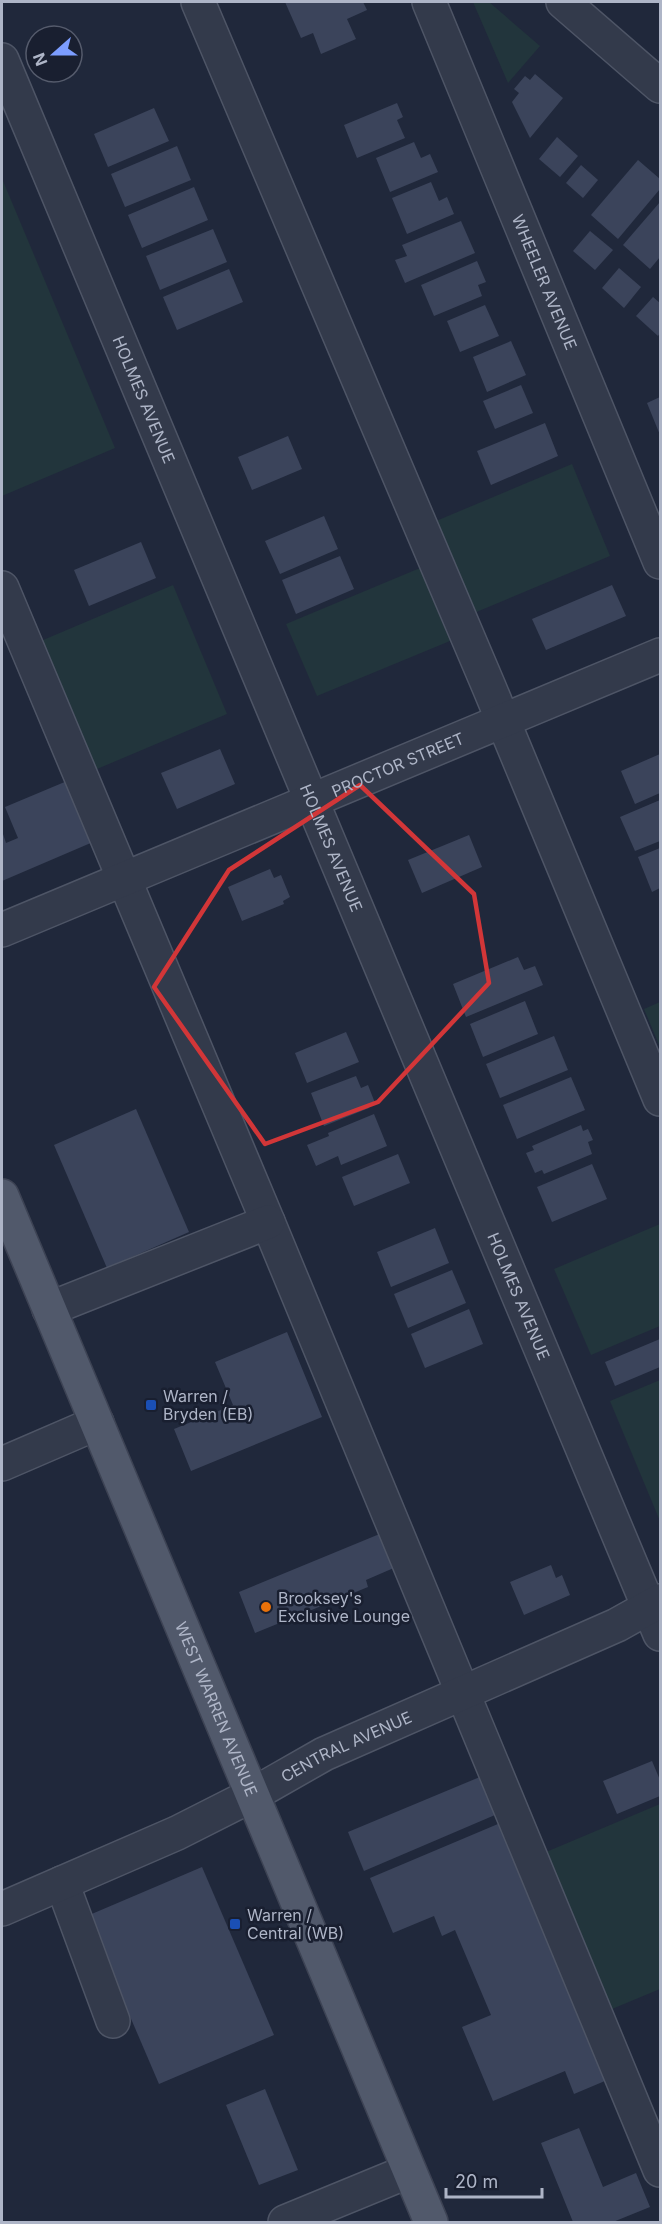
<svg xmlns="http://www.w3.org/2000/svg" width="662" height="2224" font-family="Inter,sans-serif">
  <rect width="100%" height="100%" fill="#20283b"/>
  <g fill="#22353c">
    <polygon points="473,2 489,2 540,46 508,83"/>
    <polygon points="3,181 115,448 2,496 2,182"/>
    <polygon points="572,464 610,556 474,613 436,521"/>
    <polygon points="420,568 450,641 317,696 286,624"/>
    <polygon points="173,585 227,714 90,772 36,643"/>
    <polygon points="660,1002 660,1047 644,1009"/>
    <polygon points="660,1224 660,1326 591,1355 554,1269"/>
    <polygon points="660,1380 660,1521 610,1401"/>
    <polygon points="660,1804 660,1989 612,2009 546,1852"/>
  </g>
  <g fill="#3b445b">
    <polygon points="285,2 363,2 367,10 347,19 356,39 321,54 313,33 301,38"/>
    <polygon points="535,74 563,98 530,138 512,102 519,93 514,89 525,76 530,80"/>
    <polygon points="397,103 403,117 397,120 405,138 357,158 344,125"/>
    <polygon points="154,108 169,141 108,167 94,134"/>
    <polygon points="557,137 578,156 560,177 539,159"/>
    <polygon points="414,142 421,158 430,154 438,172 390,192 376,158"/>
    <polygon points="177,146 191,180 125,207 111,174"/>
    <polygon points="638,160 660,179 660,189 618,239 591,215"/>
    <polygon points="581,165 598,180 583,198 566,183"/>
    <polygon points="431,182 439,201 447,197 454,214 407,234 392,198"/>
    <polygon points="194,187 208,220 142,248 128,215"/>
    <polygon points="660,202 660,257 650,269 623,245"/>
    <polygon points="461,221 475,253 405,283 395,260 407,256 402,245"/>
    <polygon points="213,229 227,262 160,290 146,256"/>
    <polygon points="590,231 613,250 595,270 573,251"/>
    <polygon points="477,261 486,282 478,285 482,296 434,316 421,285"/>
    <polygon points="619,268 641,287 624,308 602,288"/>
    <polygon points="229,269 243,302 177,330 163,297"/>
    <polygon points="653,297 660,303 660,333 658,336 636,316"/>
    <polygon points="485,305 499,336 460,352 447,321"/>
    <polygon points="511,341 526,375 487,392 473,357"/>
    <polygon points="521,385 533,413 495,429 483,401"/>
    <polygon points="660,397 660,435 647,403"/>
    <polygon points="545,423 558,456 491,485 477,451"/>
    <polygon points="288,436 302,469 252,490 238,457"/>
    <polygon points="324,516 338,549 280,574 265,541"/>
    <polygon points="141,542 156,578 89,606 74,570"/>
    <polygon points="340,556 354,589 296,614 282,580"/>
    <polygon points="612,585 626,616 546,650 532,619"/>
    <polygon points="220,749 235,784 177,809 161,773"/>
    <polygon points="660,754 660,793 635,804 621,771"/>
    <polygon points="67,781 93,842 2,881 2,831 6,843 18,838 5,807"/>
    <polygon points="660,800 660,841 635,851 620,817"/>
    <polygon points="469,835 482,867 422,893 408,860"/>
    <polygon points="660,848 660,888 652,892 638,857"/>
    <polygon points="270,869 274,878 281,875 290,897 283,901 284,904 242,921 228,887"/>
    <polygon points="518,957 524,970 535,966 543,985 466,1017 453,984"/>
    <polygon points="525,1001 538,1034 483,1057 470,1024"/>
    <polygon points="346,1032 359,1062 307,1083 295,1053"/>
    <polygon points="554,1036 568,1070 500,1098 486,1064"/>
    <polygon points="356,1076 361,1088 368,1085 375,1103 367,1106 369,1108 324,1126 311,1093"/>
    <polygon points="571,1077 585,1110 517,1139 503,1105"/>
    <polygon points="136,1109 189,1232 107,1268 54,1145"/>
    <polygon points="374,1114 387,1146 341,1165 338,1156 316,1166 307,1145 329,1136 328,1133"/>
    <polygon points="581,1125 583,1131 588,1129 593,1140 588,1142 592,1154 544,1174 542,1170 535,1173 526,1153 534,1150 532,1146"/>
    <polygon points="398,1154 410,1183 354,1206 342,1177"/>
    <polygon points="592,1164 607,1199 552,1222 537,1187"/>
    <polygon points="435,1228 449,1263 391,1287 377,1252"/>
    <polygon points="452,1270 466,1303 408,1328 394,1294"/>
    <polygon points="469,1309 483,1344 425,1368 411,1334"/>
    <polygon points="287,1332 322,1417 191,1471 174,1429 233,1405 215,1362"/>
    <polygon points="660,1339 660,1367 615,1386 605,1362"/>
    <polygon points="382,1533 396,1567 366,1580 368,1587 255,1633 239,1592"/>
    <polygon points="551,1565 556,1578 562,1575 570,1595 524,1615 510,1582"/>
    <polygon points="652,1761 660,1780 660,1796 617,1814 603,1781"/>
    <polygon points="487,1774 502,1812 364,1871 348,1832"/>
    <polygon points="505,1821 612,2078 574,2094 565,2071 493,2101 462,2027 491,2015 455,1930 442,1936 434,1916 393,1933 370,1878"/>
    <polygon points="202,1867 274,2035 159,2084 87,1916"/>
    <polygon points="265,2089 298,2170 259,2185 226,2105"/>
    <polygon points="579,2128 603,2187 636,2173 650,2207 613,2222 573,2222 541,2143"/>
  </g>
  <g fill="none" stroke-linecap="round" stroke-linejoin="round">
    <g stroke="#4e5566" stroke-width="36">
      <g id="minor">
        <polyline points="198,2 489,687 660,1099"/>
        <path id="s1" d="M429,2l231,560"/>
        <polyline points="563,2 660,86"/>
        <path id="s2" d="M2,60l658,1574"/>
        <polyline points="2,588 268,1222 660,2170"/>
        <path id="s3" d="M2,930l658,-275"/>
        <polyline points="49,1309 268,1222"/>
        <polyline points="2,1464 97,1423"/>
        <polyline points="62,1883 113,2021"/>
        <path id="s4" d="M2,1909l175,-76 75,-38 72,-41 293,-129 43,-24"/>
        <polyline points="285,2222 409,2171"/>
      </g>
    </g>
    <g stroke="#3d4354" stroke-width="36">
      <g id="major">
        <path id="s5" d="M2,1196l429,1026"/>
      </g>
    </g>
    <use href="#minor" stroke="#333a4b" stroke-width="33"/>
    <use href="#major" stroke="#51596b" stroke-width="33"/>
  </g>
  <path fill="none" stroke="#d23638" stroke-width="4.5" stroke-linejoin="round" d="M360,785l114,109 15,89 -111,119 -113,42 -111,-157 75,-117z"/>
  <g fill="#1a4fb4" stroke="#191f30" stroke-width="2">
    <rect x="145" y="1399" width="12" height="12" rx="3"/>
    <rect x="229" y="1918" width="12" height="12" rx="3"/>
  </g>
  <circle fill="#e8710a" stroke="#191f30" stroke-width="2" cx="266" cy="1607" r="6"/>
  <g text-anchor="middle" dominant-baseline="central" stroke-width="5" stroke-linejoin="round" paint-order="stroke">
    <g font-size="16" fill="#aeb5c7" stroke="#191f30">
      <text stroke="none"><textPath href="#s1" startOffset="303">WHEELER AVENUE</textPath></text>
      <text stroke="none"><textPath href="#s2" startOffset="368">HOLMES AVENUE</textPath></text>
      <text stroke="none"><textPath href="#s3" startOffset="429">PROCTOR STREET</textPath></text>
      <text stroke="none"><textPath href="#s2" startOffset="854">HOLMES AVENUE</textPath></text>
      <text stroke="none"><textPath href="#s2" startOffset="1340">HOLMES AVENUE</textPath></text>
      <text stroke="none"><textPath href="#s5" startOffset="556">WEST WARREN AVENUE</textPath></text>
      <text stroke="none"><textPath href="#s4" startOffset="381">CENTRAL AVENUE</textPath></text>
    </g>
    <g font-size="16" fill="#aeb5c7" stroke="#191f30" text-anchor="start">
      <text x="163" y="1396">Warren /<tspan x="163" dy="18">Bryden (EB)</tspan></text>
      <text x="278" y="1598">Brooksey's<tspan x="278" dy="18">Exclusive Lounge</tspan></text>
      <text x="247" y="1915">Warren /<tspan x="247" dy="18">Central (WB)</tspan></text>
    </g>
  </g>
  <rect width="662" height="2224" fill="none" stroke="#aeb5c7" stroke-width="6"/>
  <g transform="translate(54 54) rotate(249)"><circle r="28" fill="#191f30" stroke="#555b6c" stroke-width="1.5"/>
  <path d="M0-4.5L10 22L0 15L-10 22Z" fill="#7c9dff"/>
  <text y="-9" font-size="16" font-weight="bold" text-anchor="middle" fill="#aeb5c7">N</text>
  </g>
  <path d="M446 2188v9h96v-9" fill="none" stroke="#aeb5c7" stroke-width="3"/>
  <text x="455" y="2188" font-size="18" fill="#aeb5c7" stroke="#191f30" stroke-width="4.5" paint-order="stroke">20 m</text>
</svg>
